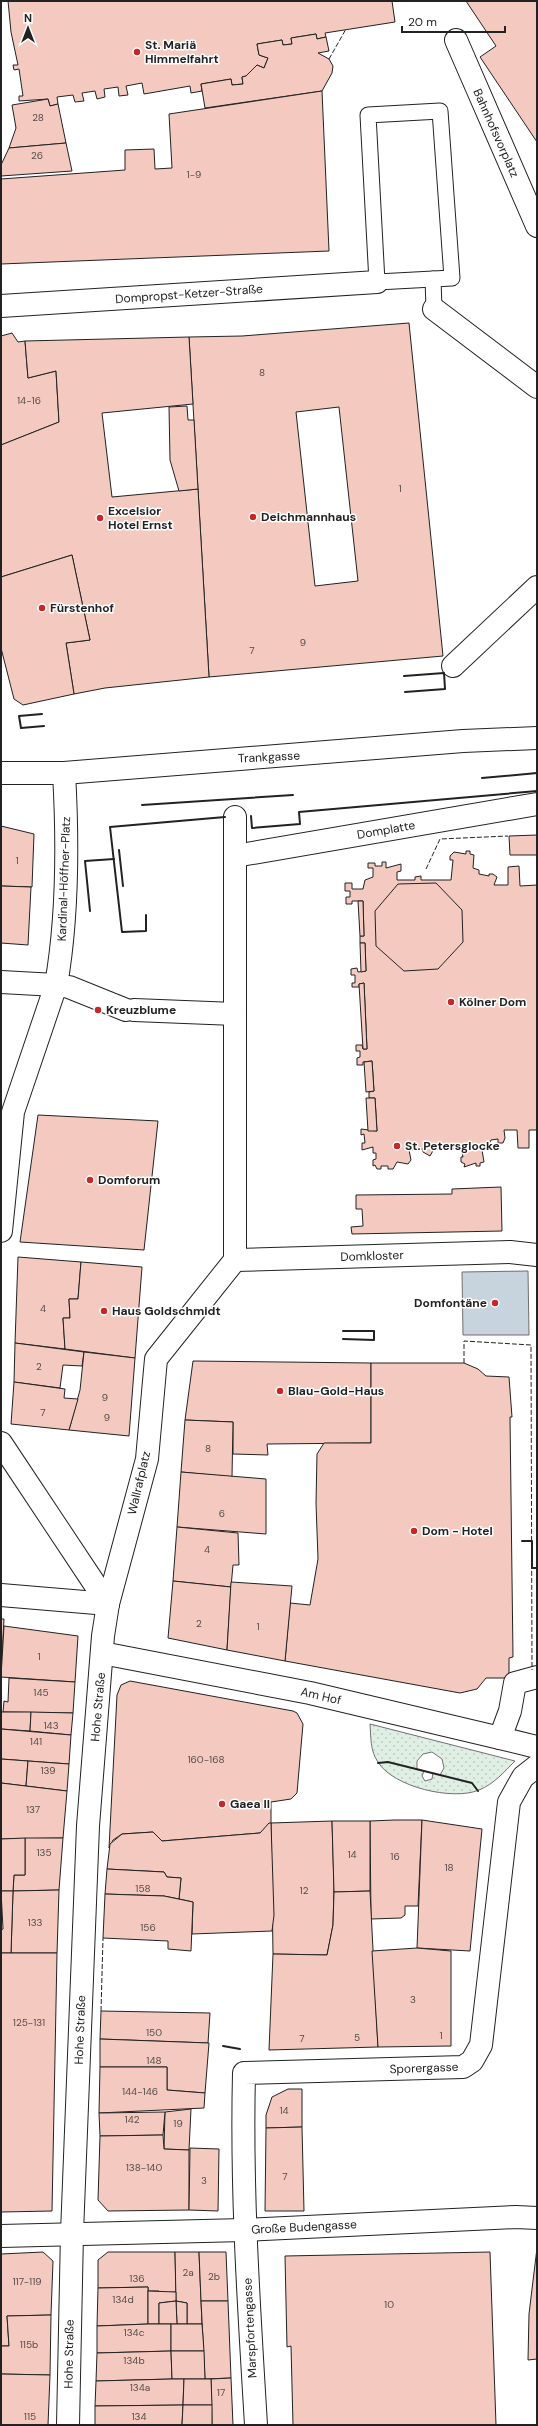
<svg xmlns="http://www.w3.org/2000/svg" width="538" height="2426" font-family="'DM Sans',sans-serif">
  <defs>
    <pattern id="green-dots" width="8" height="8" patternUnits="userSpaceOnUse"><rect width="8" height="8" fill="#e0efe3"/><path d="M2 2h.1M6 6h.1" fill="none" stroke="#c0cdc2" stroke-width="1.8" stroke-linecap="round"/></pattern>
  </defs>
  <rect width="100%" height="100%" fill="#fff"/>
  <path fill="url(#green-dots)" stroke="#6f6f6f" fill-rule="evenodd" d="M370,1724l145,37c-11,11 -21,23 -36,29 -26,11 -86,-3 -101,-28 -8,-11 -7,-25 -8,-38zM432,1752l10,7 2,9 -4,7 -7,-2 -1,6 -7,2 -3,-5 2,-5 -7,-2v-8l6,-7z"/>
  <polygon fill="#c7d3dd" stroke="#6f6f6f" points="528,1271 529,1335 463,1335 462,1272"/>
  <g fill="#f3c9c0" stroke="#222" fill-rule="evenodd">
    <polygon points="8,1 392,1 395,22 325,33 326,37 317,39 316,34 291,38 292,44 283,45 282,40 257,44 259,55 268,58 264,68 257,65 246,76 242,77 243,84 232,85 231,79 201,84 202,91 191,93 190,86 144,94 142,83 126,86 128,95 119,96 118,87 104,89 105,97 97,99 95,91 82,93 84,101 75,102 73,95 57,97 58,104 50,106 48,99 19,101 19,96 23,96 19,69 14,70 13,65 18,65 11,32"/>
    <polygon points="466,1 537,1 537,142 480,57 496,46"/>
    <polygon points="316,34 317,39 326,37 329,51 318,53 329,59 333,66 332,73 322,91 205,108 201,84 231,79 232,85 243,84 242,77 246,76 257,65 264,68 268,58 259,55 257,44 282,40 283,45 292,44 291,38"/>
    <polygon points="322,91 329,251 1,264 1,179 125,170 125,150 154,149 155,169 172,168 169,114"/>
    <polygon points="48,99 50,106 58,104 66,143 9,148 16,128 12,105"/>
    <polygon points="66,143 72,171 1,176 1,165 9,148"/>
    <path d="M409,323l34,333 -234,21 -20,-340 53,-1zM339,407l19,174 -43,5 -19,-174z"/>
    <polygon points="12,333 18,342 25,341 28,378 56,371 59,422 1,445 1,336"/>
    <polygon points="189,337 193,404 102,413 112,497 198,489 209,677 105,688 74,694 66,643 90,640 72,555 1,577 1,445 59,422 56,371 28,378 25,341"/>
    <polygon points="187,406 188,420 194,420 198,489 179,491 170,460 169,407"/>
    <polygon points="72,555 90,640 66,643 74,694 23,705 14,699 1,648 1,577"/>
    <polygon points="1,826 34,834 32,887 1,886"/>
    <polygon points="537,835 537,855 510,855 509,836"/>
    <polygon points="466,851 470,851 470,854 474,855 473,868 479,870 479,874 489,876 489,874 493,874 497,877 494,885 508,885 508,867 519,866 520,886 537,885 537,1130 529,1130 529,1148 518,1148 517,1130 504,1130 505,1138 503,1143 498,1143 498,1139 491,1140 488,1146 484,1146 484,1150 482,1150 484,1162 480,1163 480,1166 476,1166 476,1163 464,1167 465,1164 461,1162 461,1157 463,1157 461,1148 434,1149 430,1156 423,1152 423,1149 409,1150 411,1160 408,1164 397,1162 393,1169 388,1169 388,1166 381,1166 381,1169 377,1169 375,1165 373,1166 373,1160 376,1159 376,1153 373,1153 373,1147 362,1150 362,1143 365,1143 364,1134 361,1135 361,1129 377,1131 375,1098 369,1098 369,1092 374,1091 372,1061 363,1062 363,1065 357,1065 357,1058 360,1057 360,1051 356,1051 356,1045 362,1045 363,1049 367,1049 364,983 359,984 359,987 352,987 352,983 355,983 355,975 351,975 351,969 357,968 358,972 366,971 365,943 360,943 360,936 364,936 363,901 352,901 352,904 346,904 346,897 350,897 350,891 345,891 345,883 352,883 352,889 363,889 365,880 373,877 373,868 368,868 368,863 375,863 375,866 382,866 382,862 386,862 386,868 401,864 401,871 397,872 397,880 415,880 415,877 421,876 421,880 451,880 453,860 450,860 450,856 454,852 466,854"/>
    <polygon points="436,883 462,910 463,942 438,969 404,971 376,946 375,911 398,884"/>
    <polygon points="1,886 31,887 28,945 1,943"/>
    <polygon points="358,901 363,901 364,936 360,936"/>
    <polygon points="360,943 365,943 366,971 361,972"/>
    <polygon points="364,983 367,1049 363,1049 359,984"/>
    <polygon points="372,1061 374,1091 366,1092 364,1062"/>
    <polygon points="366,1098 375,1098 377,1131 368,1131"/>
    <polygon points="38,1115 158,1121 144,1250 20,1242"/>
    <polygon points="501,1187 502,1231 352,1234 351,1227 363,1226 362,1209 356,1209 356,1195 452,1194 452,1189"/>
    <polygon points="18,1257 81,1262 78,1299 69,1299 70,1318 63,1318 65,1349 15,1343"/>
    <polygon points="81,1262 142,1267 135,1358 65,1349 63,1318 70,1318 69,1299 78,1299"/>
    <polygon points="15,1343 84,1352 82,1366 63,1365 60,1388 14,1382"/>
    <polygon points="84,1352 135,1358 129,1436 69,1430 80,1390"/>
    <polygon points="193,1361 371,1363 371,1443 267,1444 268,1455 233,1454 233,1422 185,1420"/>
    <polygon points="371,1363 464,1363 478,1369 486,1376 509,1377 512,1417 510,1417 513,1657 509,1658 509,1678 486,1678 477,1689 460,1693 285,1661 290,1603 310,1605 318,1559 316,1503 317,1454 324,1443 371,1443"/>
    <polygon points="14,1382 65,1389 64,1398 78,1399 69,1430 11,1424"/>
    <polygon points="185,1420 233,1422 232,1477 181,1472"/>
    <polygon points="181,1472 266,1479 266,1534 177,1527"/>
    <polygon points="177,1527 238,1533 239,1565 233,1565 231,1587 173,1581"/>
    <polygon points="173,1581 231,1587 227,1650 168,1638"/>
    <polygon points="231,1582 292,1586 285,1661 227,1650"/>
    <polygon points="1,1619 4,1619 1,1676"/>
    <polygon points="4,1626 78,1636 75,1682 1,1677"/>
    <polygon points="9,1678 75,1682 73,1713 3,1712 4,1701 8,1702"/>
    <polygon points="130,1681 293,1711 297,1713 303,1724 297,1793 291,1799 271,1802 271,1823 260,1833 162,1841 153,1832 122,1834 113,1840 109,1848 117,1695 121,1685"/>
    <polygon points="1,1712 31,1712 30,1731 1,1729"/>
    <polygon points="31,1712 73,1713 71,1735 30,1731"/>
    <polygon points="1,1729 71,1735 69,1764 1,1759"/>
    <polygon points="1,1759 28,1761 26,1786 1,1783"/>
    <polygon points="28,1761 69,1764 67,1791 26,1786"/>
    <polygon points="1,1783 67,1791 63,1838 1,1839"/>
    <polygon points="394,1820 422,1820 418,1906 405,1906 405,1915 401,1918 371,1919 370,1821"/>
    <polygon points="422,1820 482,1829 470,1951 417,1948"/>
    <polygon points="332,1821 334,1887 333,1925 327,1955 273,1954 271,1823"/>
    <polygon points="332,1821 370,1821 370,1891 334,1892"/>
    <polygon points="269,1823 271,1823 274,1915 272,1931 192,1934 193,1902 179,1899 181,1878 167,1877 164,1872 107,1869 110,1844 122,1834 153,1832 162,1841 260,1833"/>
    <polygon points="25,1838 63,1838 59,1890 13,1891 14,1875 25,1875"/>
    <polygon points="25,1838 25,1875 14,1875 13,1891 1,1891 1,1839"/>
    <polygon points="107,1869 164,1872 167,1877 181,1878 179,1899 164,1896 105,1894"/>
    <polygon points="59,1890 57,1953 11,1953 13,1891"/>
    <polygon points="1,1891 13,1891 11,1953 1,1953 1,1930 3,1929"/>
    <polygon points="370,1891 378,2047 269,2050 273,1954 327,1955 333,1925 334,1892"/>
    <polygon points="105,1894 164,1896 193,1902 191,1951 168,1949 168,1941 103,1938"/>
    <polygon points="417,1948 451,1951 451,2046 378,2047 372,1951"/>
    <polygon points="1,1953 57,1953 52,2211 1,2212"/>
    <polygon points="101,2011 210,2013 208,2043 100,2039"/>
    <polygon points="100,2039 209,2043 205,2093 167,2090 167,2067 100,2067"/>
    <polygon points="100,2067 167,2067 167,2090 205,2093 204,2108 99,2113"/>
    <polygon points="288,2089 302,2089 302,2127 266,2128 266,2115 272,2097"/>
    <polygon points="191,2109 189,2150 164,2149 165,2112"/>
    <polygon points="165,2112 163,2135 100,2136 99,2113"/>
    <polygon points="302,2127 304,2211 265,2211 266,2128"/>
    <polygon points="163,2135 164,2149 189,2150 189,2210 108,2211 98,2200 100,2136"/>
    <polygon points="190,2148 219,2149 218,2211 189,2210"/>
    <polygon points="537,2248 537,2359 528,2360 529,2314"/>
    <polygon points="43,2252 53,2261 51,2315 7,2316 9,2346 1,2346 1,2254"/>
    <polygon points="108,2252 175,2252 176,2292 159,2293 159,2291 148,2291 148,2287 98,2288 98,2260"/>
    <polygon points="175,2252 199,2252 202,2324 187,2324 187,2303 176,2301"/>
    <polygon points="199,2252 226,2252 228,2301 201,2301"/>
    <polygon points="490,2252 496,2425 293,2425 291,2346 287,2347 285,2256"/>
    <polygon points="148,2287 148,2324 97,2326 98,2288"/>
    <polygon points="148,2291 176,2292 176,2301 159,2303 159,2324 148,2324"/>
    <polygon points="176,2301 187,2303 187,2324 177,2324"/>
    <polygon points="176,2301 177,2324 159,2324 159,2303"/>
    <polygon points="201,2301 228,2301 231,2378 205,2379"/>
    <polygon points="51,2315 50,2375 1,2374 1,2346 9,2346 7,2316"/>
    <polygon points="148,2324 171,2324 171,2351 97,2353 97,2326"/>
    <polygon points="171,2324 202,2324 204,2351 171,2351"/>
    <polygon points="171,2351 172,2379 96,2381 97,2353"/>
    <polygon points="171,2351 204,2351 205,2379 172,2379"/>
    <polygon points="1,2374 50,2375 48,2425 1,2425"/>
    <polygon points="231,2378 233,2425 212,2425 211,2379"/>
    <polygon points="172,2379 184,2379 183,2405 95,2406 96,2381"/>
    <polygon points="184,2379 211,2379 212,2405 183,2405"/>
    <polygon points="183,2405 182,2425 95,2425 95,2406"/>
    <polygon points="183,2405 212,2405 212,2425 182,2425"/>
  </g>
  <g fill="none" stroke-linecap="round" stroke-linejoin="round">
    <g stroke="#222" stroke-width="17">
      <g id="service">
        <polygon points="440,111 452,278 377,282 368,115"/>
        <polyline points="433,279 434,309"/>
      </g>
    </g>
    <g stroke="#222" stroke-width="24">
      <g id="pedestrian">
        <polyline points="456,40 537,226"/>
        <polyline points="434,309 537,387"/>
        <polyline points="453,666 537,587"/>
        <polyline points="235,817 235,1260 510,1252 537,1255"/>
        <polyline points="235,856 537,804"/>
        <polyline points="56,985 69,987 126,1010"/>
        <polyline points="134,1010 235,1014"/>
        <path d="M1,1231l12,-119 43,-127c12,-69 12,-142 8,-212"/>
        <polyline points="1,1443 108,1604"/>
        <polyline points="1,1595 108,1604"/>
        <polyline points="102,1653 310,1693 500,1738 510,1711 515,1683 537,1677"/>
        <polyline points="1,2236 244,2230"/>
        <polyline points="68,2425 72,2233 88,1826 103,1636 108,1604 147,1459 156,1359 235,1260"/>
      </g>
    </g>
    <g stroke="#222" stroke-width="24">
      <g id="minor">
        <polyline points="1,306 377,282"/>
        <polyline points="1,773 64,773 463,741 537,738"/>
        <polyline points="1,982 56,985"/>
        <polyline points="500,1738 537,1747"/>
        <polyline points="244,2230 516,2217 537,2218"/>
        <path d="M256,2425c-7,-117 -15,-234 -12,-352l219,-6 9,-6 9,-16 28,-243 14,-25 14,-11"/>
      </g>
    </g>
    <use href="#service" stroke="#fff" stroke-width="15"/>
    <use href="#pedestrian" stroke="#fff" stroke-width="22"/>
    <use href="#minor" stroke="#fff" stroke-width="22"/>
    <g stroke="#222" stroke-width="1" stroke-dasharray="5 2" stroke-linecap="butt">
      <polyline points="329,59 346,29"/>
      <polyline points="426,869 440,839 508,836"/>
      <polyline points="464,1363 464,1341 531,1345 532,1670"/>
      <polyline points="101,2011 103,1938"/>
    </g>
    <g stroke="#222" stroke-width="2">
      <polyline points="404,676 444,673 445,689 405,692"/>
      <polyline points="42,714 19,716 21,728 44,726"/>
      <polyline points="482,778 537,773"/>
      <polyline points="142,805 293,795"/>
      <polyline points="251,816 252,828 300,824 299,812 537,791"/>
      <polyline points="119,850 123,886"/>
      <polyline points="90,911 85,861 114,859"/>
      <polyline points="146,915 146,931 122,932 110,827 225,817"/>
      <polyline points="343,1339 374,1340 374,1331 343,1331"/>
      <polyline points="522,1541 532,1541 532,1568 537,1568"/>
      <polyline points="378,1763 388,1762 472,1783 478,1791"/>
      <polyline points="223,2046 240,2049"/>
    </g>
  </g>
  <g fill="#c62828" stroke="#fff" stroke-width="1.5">
    <circle cx="137" cy="52" r="4"/>
    <circle cx="253" cy="517" r="4"/>
    <circle cx="100" cy="518" r="4"/>
    <circle cx="42" cy="608" r="4"/>
    <circle cx="451" cy="1002" r="4"/>
    <circle cx="98" cy="1010" r="4"/>
    <circle cx="397" cy="1146" r="4"/>
    <circle cx="90" cy="1180" r="4"/>
    <circle cx="495" cy="1303" r="4"/>
    <circle cx="104" cy="1311" r="4"/>
    <circle cx="280" cy="1391" r="4"/>
    <circle cx="414" cy="1531" r="4"/>
    <circle cx="222" cy="1804" r="4"/>
  </g>
  <g text-anchor="middle" dominant-baseline="central" stroke-width="3" stroke-linejoin="round" paint-order="stroke">
    <g font-size="10" fill="#564c4a">
      <text x="38" y="117">28</text>
      <text x="37" y="155">26</text>
      <text x="194" y="174">1-9</text>
      <text x="262" y="372">8</text>
      <text x="29" y="400">14-16</text>
      <text x="400" y="488">1</text>
      <text x="303" y="642">9</text>
      <text x="252" y="650">7</text>
      <text x="17" y="860">1</text>
      <text x="43" y="1308">4</text>
      <text x="39" y="1366">2</text>
      <text x="105" y="1397">9</text>
      <text x="43" y="1412">7</text>
      <text x="107" y="1417">9</text>
      <text x="208" y="1448">8</text>
      <text x="222" y="1513">6</text>
      <text x="207" y="1549">4</text>
      <text x="199" y="1623">2</text>
      <text x="258" y="1626">1</text>
      <text x="39" y="1656">1</text>
      <text x="41" y="1692">145</text>
      <text x="51" y="1725">143</text>
      <text x="36" y="1741">141</text>
      <text x="206" y="1759">160-168</text>
      <text x="48" y="1770">139</text>
      <text x="33" y="1809">137</text>
      <text x="44" y="1852">135</text>
      <text x="352" y="1854">14</text>
      <text x="395" y="1856">16</text>
      <text x="449" y="1867">18</text>
      <text x="143" y="1888">158</text>
      <text x="304" y="1890">12</text>
      <text x="35" y="1922">133</text>
      <text x="148" y="1927">156</text>
      <text x="413" y="1999">3</text>
      <text x="29" y="2022">125-131</text>
      <text x="154" y="2032">150</text>
      <text x="441" y="2035">1</text>
      <text x="357" y="2037">5</text>
      <text x="302" y="2038">7</text>
      <text x="154" y="2060">148</text>
      <text x="140" y="2091">144-146</text>
      <text x="284" y="2110">14</text>
      <text x="132" y="2119">142</text>
      <text x="178" y="2123">19</text>
      <text x="144" y="2167">138-140</text>
      <text x="285" y="2176">7</text>
      <text x="204" y="2180">3</text>
      <text x="188" y="2272">2a</text>
      <text x="214" y="2276">2b</text>
      <text x="137" y="2278">136</text>
      <text x="27" y="2281">117-119</text>
      <text x="123" y="2299">134d</text>
      <text x="389" y="2304">10</text>
      <text x="134" y="2332">134c</text>
      <text x="29" y="2344">115b</text>
      <text x="134" y="2360">134b</text>
      <text x="140" y="2387">134a</text>
      <text x="221" y="2392">17</text>
      <text x="30" y="2416">115</text>
      <text x="139" y="2416">134</text>
    </g>
    <g font-size="12" font-weight="bold" fill="#222" stroke="#fff" text-anchor="start">
      <text x="145" y="45">St. Mariä<tspan x="145" dy="14">Himmelfahrt</tspan></text>
      <text x="108" y="511">Excelsior<tspan x="108" dy="14">Hotel Ernst</tspan></text>
      <text x="261" y="517">Deichmannhaus</text>
      <text x="50" y="608">Fürstenhof</text>
      <text x="459" y="1002">Kölner Dom</text>
      <text x="106" y="1010">Kreuzblume</text>
      <text x="405" y="1146">St. Petersglocke</text>
      <text x="98" y="1180">Domforum</text>
      <text x="487" y="1303" text-anchor="end">Domfontäne</text>
      <text x="112" y="1311">Haus Goldschmidt</text>
      <text x="288" y="1391">Blau-Gold-Haus</text>
      <text x="422" y="1531">Dom - Hotel</text>
      <text x="230" y="1804">Gaea II</text>
    </g>
    <g font-size="12" fill="#222" stroke="#fff">
      <text transform="translate(496 133) rotate(66)">Bahnhofsvorplatz</text>
      <text transform="translate(189 294) rotate(-4)">Dompropst-Ketzer-Straße</text>
      <text transform="translate(269 757) rotate(-3)">Trankgasse</text>
      <text transform="translate(386 830) rotate(-10)">Domplatte</text>
      <text transform="translate(64 879) rotate(-88)">Kardinal-Höffner-Platz</text>
      <text transform="translate(372 1256) rotate(-2)">Domkloster</text>
      <text transform="translate(139 1483) rotate(-77)">Wallrafplatz</text>
      <text transform="translate(321 1696) rotate(13)">Am Hof</text>
      <text transform="translate(98 1707) rotate(-85)">Hohe Straße</text>
      <text transform="translate(80 2030) rotate(-88)">Hohe Straße</text>
      <text transform="translate(424 2068) rotate(-2)">Sporergasse</text>
      <text transform="translate(304 2227) rotate(-3)">Große Budengasse</text>
      <text transform="translate(250 2328) rotate(-93)">Marspfortengasse</text>
      <text transform="translate(69 2354) rotate(-89)">Hohe Straße</text>
    </g>
  </g>
  <rect width="538" height="2426" fill="none" stroke="#222222" stroke-width="4"/>
  <g transform="translate(28 28)" stroke="#ffffff" stroke-width="3" paint-order="stroke">
  <path d="M0-3L7 15L0 10L-7 15Z" fill="#222222"/>
  <text y="-6" font-size="11" font-weight="bold" text-anchor="middle" fill="#222222">N</text>
  </g>
  <path d="M402 26v6h103v-6" fill="none" stroke="#222222" stroke-width="2"/>
  <text x="408" y="26" font-size="12" fill="#222222" stroke="#ffffff" stroke-width="3" paint-order="stroke">20 m</text>
</svg>
